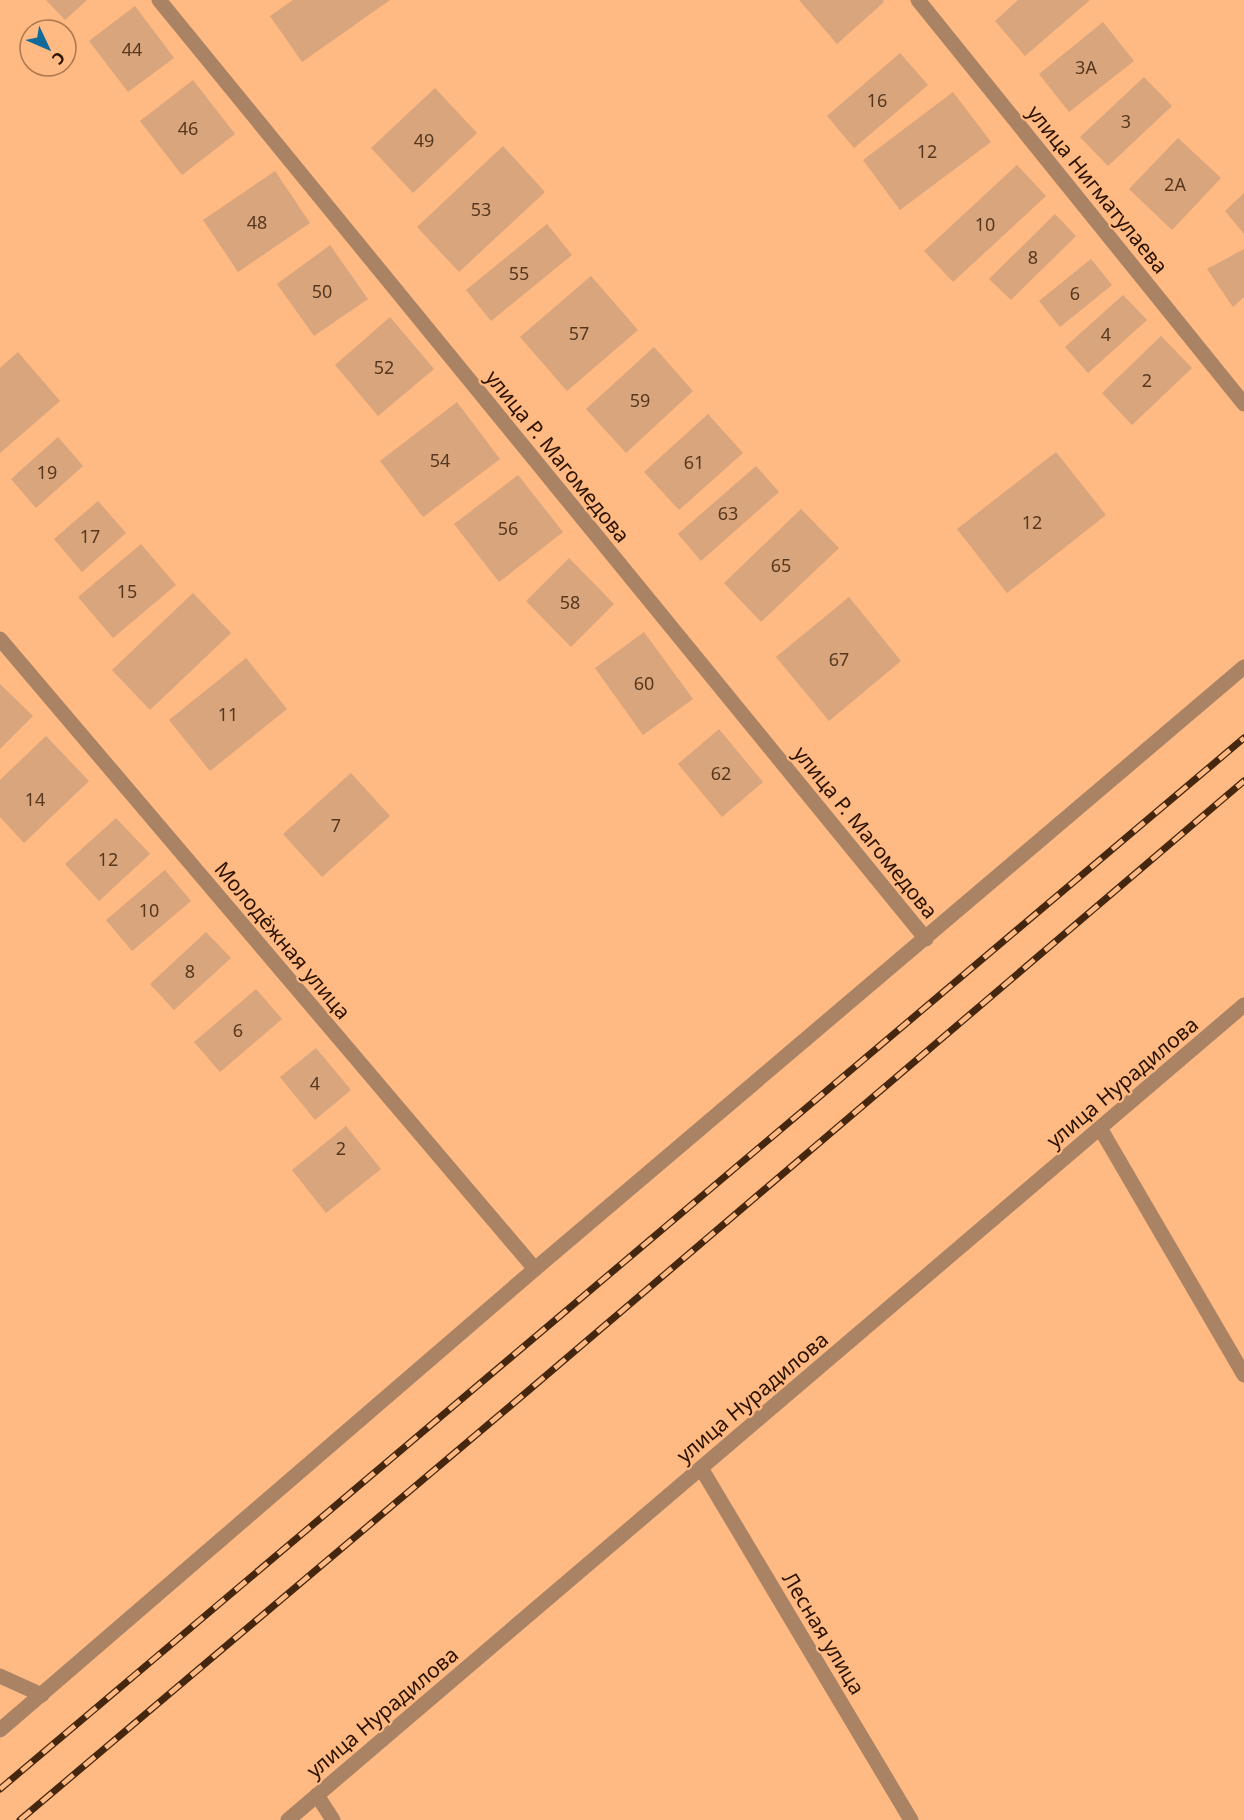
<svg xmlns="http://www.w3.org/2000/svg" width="1244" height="1820" font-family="'Noto Sans',sans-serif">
  <rect width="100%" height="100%" fill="#ffb982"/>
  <g fill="#d8a57d">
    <polygon points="46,0 87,0 65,20"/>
    <polygon points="293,0 390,0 302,62 270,16"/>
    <polygon points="799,0 883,0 884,2 837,44"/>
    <polygon points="1018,0 1090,0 1025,56 995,21"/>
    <polygon points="135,6 174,58 128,92 89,41"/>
    <polygon points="1103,22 1134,61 1069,112 1039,74"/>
    <polygon points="900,53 928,85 854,148 827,116"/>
    <polygon points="1144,77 1172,106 1108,166 1080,137"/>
    <polygon points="193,80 235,134 182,175 140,121"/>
    <polygon points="435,88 477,133 413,193 371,148"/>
    <polygon points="953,92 991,142 900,210 863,160"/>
    <polygon points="1178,138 1221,178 1172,230 1129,189"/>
    <polygon points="503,146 545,192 459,272 417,227"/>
    <polygon points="1017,165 1046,196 953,282 924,251"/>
    <polygon points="275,171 310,223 238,272 203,220"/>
    <polygon points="1244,193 1244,234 1225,211"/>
    <polygon points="1055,214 1076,236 1011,300 989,279"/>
    <polygon points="547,224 572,255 491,321 466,290"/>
    <polygon points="330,245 368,299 314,336 277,284"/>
    <polygon points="1244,249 1244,297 1233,307 1207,269"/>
    <polygon points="1091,259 1112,285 1060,327 1039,301"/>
    <polygon points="591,276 638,330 567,391 520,337"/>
    <polygon points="1123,295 1147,320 1088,373 1065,347"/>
    <polygon points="390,317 434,369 378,416 335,365"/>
    <polygon points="1161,336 1192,368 1132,425 1102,393"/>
    <polygon points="654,347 693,391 626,453 586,409"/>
    <polygon points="18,352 60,401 0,453 0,368"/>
    <polygon points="457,402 500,459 423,517 380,461"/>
    <polygon points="708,414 743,453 679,510 644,472"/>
    <polygon points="58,437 83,466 36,508 11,479"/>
    <polygon points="1056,452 1106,515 1007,593 957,529"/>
    <polygon points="756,466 779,492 701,561 678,534"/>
    <polygon points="518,475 563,532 499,582 454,524"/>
    <polygon points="98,501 126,533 82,572 54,539"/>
    <polygon points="801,509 839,548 761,622 724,583"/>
    <polygon points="141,544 176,585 113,638 78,597"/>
    <polygon points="569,558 614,604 571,647 526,601"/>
    <polygon points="193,593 231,633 150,710 112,670"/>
    <polygon points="849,597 901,661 829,721 776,657"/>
    <polygon points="644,632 693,699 643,735 595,668"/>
    <polygon points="246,658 287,709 210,771 169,720"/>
    <polygon points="0,684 33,716 0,749"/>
    <polygon points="719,729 763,782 722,817 678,764"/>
    <polygon points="46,736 89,781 24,843 0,817 0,780"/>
    <polygon points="351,773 390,816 322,877 283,834"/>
    <polygon points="116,818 150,854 99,901 65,864"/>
    <polygon points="165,870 191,901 132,951 106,920"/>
    <polygon points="206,932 231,958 174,1010 150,984"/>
    <polygon points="256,989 282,1019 220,1072 194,1042"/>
    <polygon points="316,1048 351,1090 315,1120 280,1077"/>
    <polygon points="346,1126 381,1169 326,1213 292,1170"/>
  </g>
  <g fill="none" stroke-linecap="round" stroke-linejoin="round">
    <g stroke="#aa8365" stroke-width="15">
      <polyline points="159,0 926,939"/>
      <polyline points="918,0 1244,404"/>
      <polyline points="0,639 535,1269"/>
      <polyline points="1100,1128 1244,1375"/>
      <polyline points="701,1468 911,1820"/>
      <polyline points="0,1676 42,1695"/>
      <polyline points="0,1730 535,1269 1244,667"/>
      <polyline points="317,1795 333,1820"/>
      <polyline points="288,1820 1244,1005"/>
    </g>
    <g stroke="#45270f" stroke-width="7">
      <g id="rail">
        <polyline points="0,1789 1244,738"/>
        <polyline points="20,1820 522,1396 1244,781"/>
      </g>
    </g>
    <use href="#rail" stroke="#ffb982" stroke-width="4.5" stroke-dasharray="14" stroke-linecap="butt"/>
  </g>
  <g text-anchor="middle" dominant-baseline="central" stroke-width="4.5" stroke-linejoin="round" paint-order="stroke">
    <g font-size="18" fill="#57381f">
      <text x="132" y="49">44</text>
      <text x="1086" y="67">3А</text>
      <text x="877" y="100">16</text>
      <text x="1126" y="121">3</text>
      <text x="188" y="128">46</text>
      <text x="424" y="140">49</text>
      <text x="927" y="151">12</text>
      <text x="1175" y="184">2А</text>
      <text x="481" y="209">53</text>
      <text x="257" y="222">48</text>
      <text x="985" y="224">10</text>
      <text x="1033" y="257">8</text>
      <text x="519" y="273">55</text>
      <text x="322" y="291">50</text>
      <text x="1075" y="293">6</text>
      <text x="579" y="333">57</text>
      <text x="1106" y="334">4</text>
      <text x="384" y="367">52</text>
      <text x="1147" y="380">2</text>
      <text x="640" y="400">59</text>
      <text x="440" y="460">54</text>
      <text x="694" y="462">61</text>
      <text x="47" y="472">19</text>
      <text x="728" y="513">63</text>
      <text x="1032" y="522">12</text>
      <text x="508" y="528">56</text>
      <text x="90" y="536">17</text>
      <text x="781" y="565">65</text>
      <text x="127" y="591">15</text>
      <text x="570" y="602">58</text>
      <text x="839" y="659">67</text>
      <text x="644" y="683">60</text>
      <text x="228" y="714">11</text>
      <text x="721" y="773">62</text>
      <text x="35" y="799">14</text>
      <text x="336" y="825">7</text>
      <text x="108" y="859">12</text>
      <text x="149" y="910">10</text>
      <text x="190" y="971">8</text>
      <text x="238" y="1030">6</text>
      <text x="315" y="1083">4</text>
      <text x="341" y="1148">2</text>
    </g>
    <g font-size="21" fill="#2c1300" stroke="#ffb982">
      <text transform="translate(1098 189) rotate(51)">улица Нигматулаева</text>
      <text transform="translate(558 456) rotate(51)">улица Р. Магомедова</text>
      <text transform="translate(866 832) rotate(51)">улица Р. Магомедова</text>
      <text transform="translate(283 940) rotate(50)">Молодёжная улица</text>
      <text transform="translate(1122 1082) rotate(-40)">улица Нурадилова</text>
      <text transform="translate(752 1397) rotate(-40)">улица Нурадилова</text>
      <text transform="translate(824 1633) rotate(59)">Лесная улица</text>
      <text transform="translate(382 1712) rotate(-40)">улица Нурадилова</text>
    </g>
  </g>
  <g transform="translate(48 48) rotate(134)"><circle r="28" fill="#ffb982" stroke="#ab774e" stroke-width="1.5"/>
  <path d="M0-4.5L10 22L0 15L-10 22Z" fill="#106b9b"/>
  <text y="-9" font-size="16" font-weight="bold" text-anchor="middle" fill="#2c1300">С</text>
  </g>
</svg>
